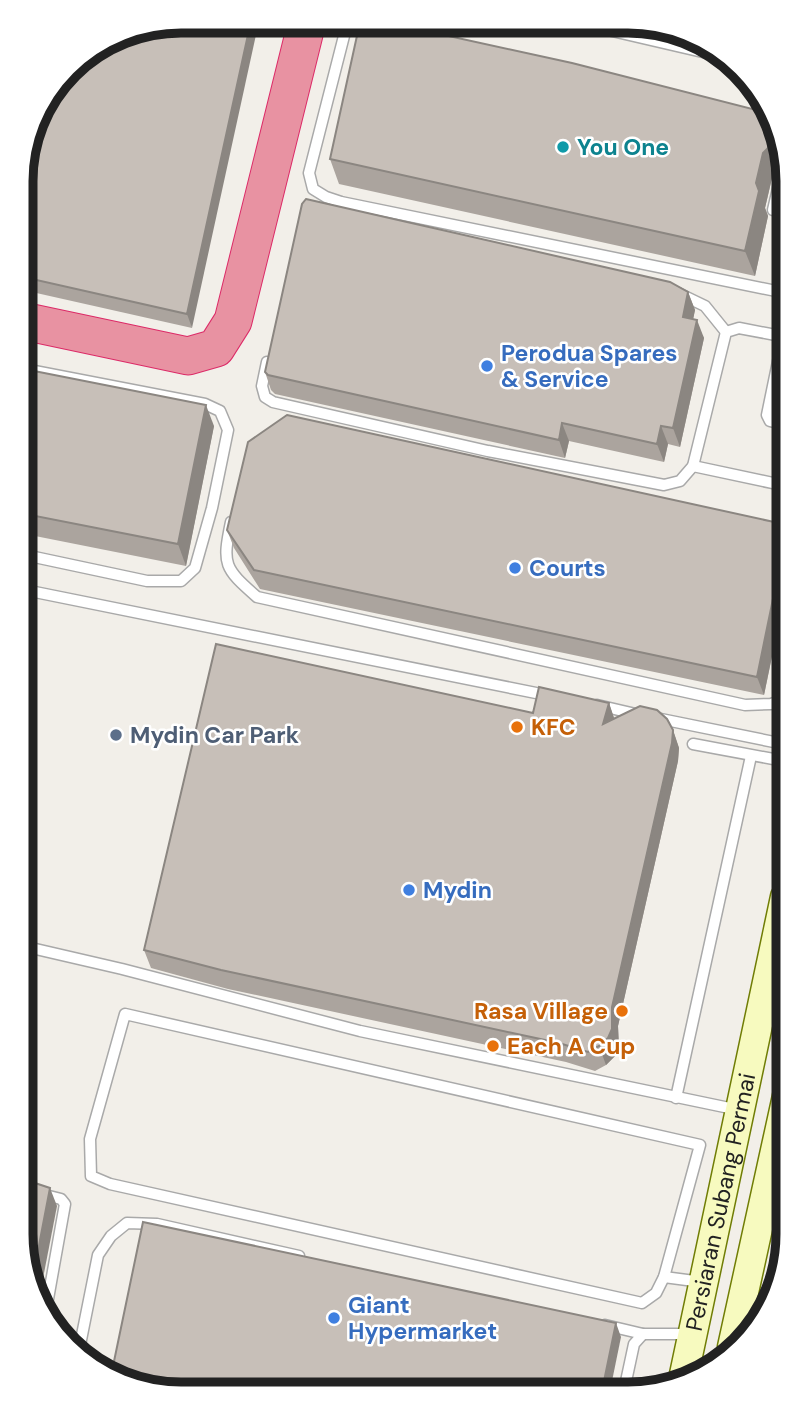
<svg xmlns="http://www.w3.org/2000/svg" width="809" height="1415" font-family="'DM Sans',sans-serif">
  <rect width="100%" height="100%" fill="#f2efe9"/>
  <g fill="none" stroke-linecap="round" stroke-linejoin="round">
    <g stroke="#a9a9a9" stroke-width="13">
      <g id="service">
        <polyline points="372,29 351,28 345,32 309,173 313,189 326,197 341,202 781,292"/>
        <polyline points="773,210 780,180"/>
        <polyline points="678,293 705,306 726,332"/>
        <polyline points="781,347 767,415 770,421 782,424"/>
        <polyline points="267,362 262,386 265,397 273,402 488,451 664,485 680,481 693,466 726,332 739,328 781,336"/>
        <polyline points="24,369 205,404 220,411 228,430 212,508 195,568 181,581 147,581 25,555"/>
        <polyline points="693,466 782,485"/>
        <path d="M231,522c-9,43 -7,46 26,75l488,108 26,-1 13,-4"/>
        <polyline points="25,590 551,696"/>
        <polyline points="597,705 640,715"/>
        <polyline points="656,718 784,744"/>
        <polyline points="693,744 784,761"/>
        <polyline points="27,947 122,969 360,1031 739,1110"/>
        <polygon points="125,1014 700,1145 664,1277 656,1293 642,1303 110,1184 91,1176 90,1139"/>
        <polyline points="676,1098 751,756"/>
        <polyline points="29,1191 61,1199 65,1204 46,1310"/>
        <polyline points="664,1277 702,1282"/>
        <polyline points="605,1325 643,1334 692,1334"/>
        <polyline points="78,1355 98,1255 111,1236 127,1223 157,1224 299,1256"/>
        <polyline points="625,1386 634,1344 643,1334"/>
      </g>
    </g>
    <g stroke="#a9a9a9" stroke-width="24">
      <polyline id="minor" points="607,24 706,47"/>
    </g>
    <g stroke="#707d05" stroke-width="31">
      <g id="secondary">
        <polyline points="732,1347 787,1096"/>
        <path id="s1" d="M682,1384l103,-487"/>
      </g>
    </g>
    <g stroke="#dc2a67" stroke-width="39">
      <polyline id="motorway" points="23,321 188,356 216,348 233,321 307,22"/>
    </g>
    <use href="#service" stroke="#fff" stroke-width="10"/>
    <use href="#minor" stroke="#fff" stroke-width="21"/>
    <use href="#secondary" stroke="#f7fabf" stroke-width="28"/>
    <use href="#motorway" stroke="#e892a2" stroke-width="37"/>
  </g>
  <g fill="#aba49e">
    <polygon points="121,33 192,328 23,290 22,161"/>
    <polygon points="330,159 777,173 772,178 765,208 768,216 755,276 339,184"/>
    <polygon points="688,292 695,310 693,319 704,338 680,447 668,444 664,462 569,441 565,458 275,394 271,390 265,372"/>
    <polygon points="24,369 214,426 186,566 25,534"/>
    <polygon points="782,520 783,603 764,695 260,589 234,548 227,530 774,522"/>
    <polygon points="609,703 614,718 673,730 679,748 678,761 618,1026 619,1048 615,1056 606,1065 595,1071 566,1062 228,989 151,968 144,950 533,713"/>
  </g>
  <g fill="#8b8681">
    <polygon points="251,21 259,21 192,328 187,314"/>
    <polygon points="774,122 779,130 780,162 777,173 772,178 765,208 768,216 755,276 745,251 756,183 763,153"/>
    <polygon points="688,292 695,310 690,335 683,317"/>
    <polygon points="697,320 704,338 680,447 673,428"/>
    <polygon points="206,405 214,426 186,566 178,544"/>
    <polygon points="562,423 569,441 565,458 559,440"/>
    <polygon points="661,426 668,444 664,462 657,444"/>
    <polygon points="782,555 783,603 764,695 757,677"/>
    <polygon points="609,703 615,721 603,724"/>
    <polygon points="673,730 679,748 678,761 618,1026 619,1048 615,1056 606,1065 599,1046"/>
    <polygon points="50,1188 57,1206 39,1299 31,1287"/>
    <polygon points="616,1323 621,1337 611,1386 603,1386"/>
  </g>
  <g fill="#c7bfb8" stroke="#8b8681" stroke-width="2">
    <polygon points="182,21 251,21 187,314 23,277 22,161 38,110 75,61 121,33"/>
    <polygon points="360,22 385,22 572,63 768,113 774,122 768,148 763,153 756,183 759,191 745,251 330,159"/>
    <polygon points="306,199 670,282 688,292 683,317 697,320 673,428 661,426 657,444 562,423 559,440 268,375 265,372 302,204"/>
    <polygon points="24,369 206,405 178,544 25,514"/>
    <polygon points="287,415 774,522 782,520 782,555 757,677 254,570 227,530 248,442"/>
    <polygon points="216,644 533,713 539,687 609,703 603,724 640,706 657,710 667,719 673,730 672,743 612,1007 612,1029 608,1038 599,1046 588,1052 559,1043 221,970 144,950"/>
    <polygon points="29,1181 50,1188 31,1287 30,1285"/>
    <polygon points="143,1222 616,1323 603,1386 160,1393 112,1371"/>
  </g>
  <circle fill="#0f9aa8" stroke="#fff" stroke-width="2.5" cx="563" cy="147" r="7"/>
  <g fill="#3f7fe0" stroke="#fff" stroke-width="2.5">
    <circle cx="487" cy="366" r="7"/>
    <circle cx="515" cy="568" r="7"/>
    <circle cx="409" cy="890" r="7"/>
    <circle cx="334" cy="1318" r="7"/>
  </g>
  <g fill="#e8710a" stroke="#fff" stroke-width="2.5">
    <circle cx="517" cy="727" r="7"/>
    <circle cx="622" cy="1011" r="7"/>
    <circle cx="493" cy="1046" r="7"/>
  </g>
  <circle fill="#5c6f8a" stroke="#fff" stroke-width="2.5" cx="116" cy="735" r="7"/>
  <g text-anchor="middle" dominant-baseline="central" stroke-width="5" stroke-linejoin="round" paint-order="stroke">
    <g font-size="23" font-weight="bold" fill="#0d838f" stroke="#fff" text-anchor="start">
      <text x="577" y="147">You One</text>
    </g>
    <g font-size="23" font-weight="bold" fill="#366cbe" stroke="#fff" text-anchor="start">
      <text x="501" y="353">Perodua Spares<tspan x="501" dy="26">&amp; Service</tspan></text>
      <text x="529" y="568">Courts</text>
      <text x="423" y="890">Mydin</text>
      <text x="348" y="1305">Giant<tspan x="348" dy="26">Hypermarket</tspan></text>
    </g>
    <g font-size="23" font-weight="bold" fill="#c56008" stroke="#fff" text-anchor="start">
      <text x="531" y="727">KFC</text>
      <text x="608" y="1011" text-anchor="end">Rasa Village</text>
      <text x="507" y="1046">Each A Cup</text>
    </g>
    <g font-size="23" font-weight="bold" fill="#4e5e75" stroke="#fff" text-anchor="start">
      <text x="130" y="735">Mydin Car Park</text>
    </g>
    <g font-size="23" fill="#222" stroke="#fff">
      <text stroke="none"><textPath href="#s1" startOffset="186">Persiaran Subang Permai</textPath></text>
    </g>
  </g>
  <path d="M0 0H809V1415H0ZM181 33H628A148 148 0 0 1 776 181V1234A148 148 0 0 1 628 1382H181A148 148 0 0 1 33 1234V181A148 148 0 0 1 181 33Z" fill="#fff" fill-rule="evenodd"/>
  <path fill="none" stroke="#222" stroke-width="9" d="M181 33H628A148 148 0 0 1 776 181V1234A148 148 0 0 1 628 1382H181A148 148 0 0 1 33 1234V181A148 148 0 0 1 181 33Z"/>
</svg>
